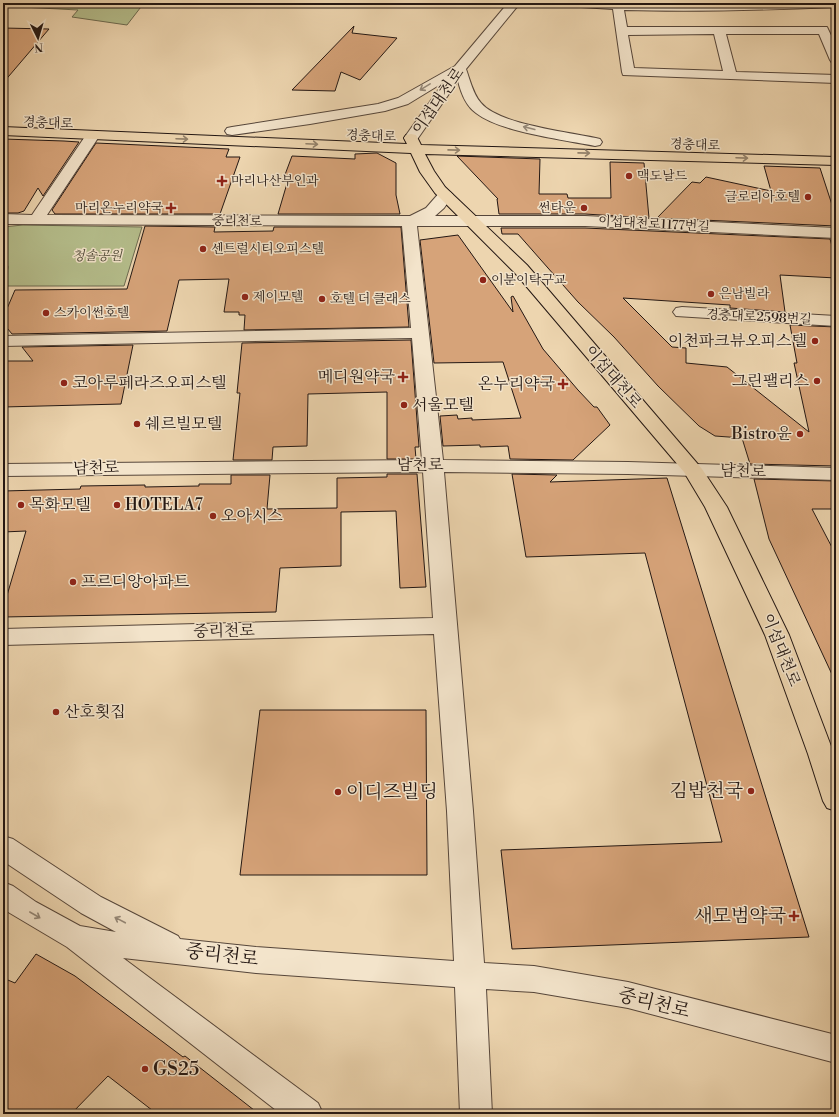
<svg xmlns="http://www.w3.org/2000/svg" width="839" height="1117" font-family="'Libre Bodoni','Noto Serif KR',serif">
  <rect width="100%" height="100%" fill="#edd5af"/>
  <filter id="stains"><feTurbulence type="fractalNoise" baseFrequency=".005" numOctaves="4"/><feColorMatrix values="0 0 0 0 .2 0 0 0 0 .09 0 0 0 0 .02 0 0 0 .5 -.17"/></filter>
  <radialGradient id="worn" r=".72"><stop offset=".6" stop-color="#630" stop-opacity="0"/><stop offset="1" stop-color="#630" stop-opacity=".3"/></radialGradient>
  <g fill="#b5be8c" stroke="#6c6a50">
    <polygon points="3,3 144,3 127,25 72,17 78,10 3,6"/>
    <polygon points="23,225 142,227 124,286 5,286 8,267 3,249 3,227"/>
  </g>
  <g fill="#d6a379" stroke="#231713">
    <polygon points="354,26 352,33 397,38 360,80 341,72 335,91 292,90"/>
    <polygon points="3,28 49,29 3,83"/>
    <polygon points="3,139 64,141 79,142 43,196 38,188 24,211 18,213 3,213"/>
    <polygon points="96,143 229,149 226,157 240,157 220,214 55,214 52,210"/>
    <polygon points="377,153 396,163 396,195 400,214 278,214 288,180 283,180 292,156 355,159 355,154"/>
    <polygon points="457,156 540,159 539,194 567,194 568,198 611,198 610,162 644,163 649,218 585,214 499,214 497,199 498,199"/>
    <polygon points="764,166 820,168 836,217 836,226 657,218 692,182 700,183 706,177 771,191"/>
    <polygon points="145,226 215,227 214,232 273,231 274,227 401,227 409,327 244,330 245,315 239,315 239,312 224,312 229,279 179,280 167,331 12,334 3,323 3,318 15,290 127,289"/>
    <polygon points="501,228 585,228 830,239 836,260 836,278 780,275 785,312 730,308 730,305 623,298 672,347 686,348 686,363 727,367 809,432 794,363 797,363 790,325 836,327 836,466 750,464 742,438 715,436 699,426 658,386 614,337 578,302 518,234 502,234"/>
    <polygon points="458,235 513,312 511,297 513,296 543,349 578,390 594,407 597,407 610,425 573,460 510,459 508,446 480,447 480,445 443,446 440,416 457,415 458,419 472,418 472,420 521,418 503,362 434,363 420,240"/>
    <polygon points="411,340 419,447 415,447 416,459 387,459 387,392 308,394 307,446 273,447 272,460 233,460 240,393 237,393 242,343"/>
    <polygon points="133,345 121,404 3,407 3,361 33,361 22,347"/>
    <polygon points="387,474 417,474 426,587 400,588 396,511 341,512 341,566 280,568 276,612 3,617 3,609 26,531 3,532 3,491 80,489 81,486 145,485 145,487 199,486 199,484 231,484 231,475 270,475 267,509 337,508 337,478 387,477"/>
    <polygon points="512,474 557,475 550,482 667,478 809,937 512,949 501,850 722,842 645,553 526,557"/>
    <polygon points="754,479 836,481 836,509 812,509 836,555 836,683 769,539"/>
    <polygon points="260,710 426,710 427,875 240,875"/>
    <polygon points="36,954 75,976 183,1057 185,1056 259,1114 157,1114 108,1076 71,1114 3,1114 3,978 15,983"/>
  </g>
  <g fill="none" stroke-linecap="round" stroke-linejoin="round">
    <g stroke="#56463a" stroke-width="2">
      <g id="minor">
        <path d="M508,3h12l-54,66c4,11 7,25 15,34 18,22 90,29 119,36l2,3 -2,3 -5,1c-31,-6 -95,-14 -119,-33 -10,-7 -15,-20 -18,-32l-42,60 -5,1 -5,-1 -2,-3 40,-56 -36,22 -23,7 -75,13 -78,11 -5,-1 -2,-3 2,-3 5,-1 146,-23 20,-6 57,-32z"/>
        <path d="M559,3h277v4c-70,3 -141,5 -212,3l3,17h200l9,19v18l-4,-1 -2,-3 -11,-26h-93l10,38 100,3v8l-213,-8 -1,-3 -9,-63 -48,-3 -4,-1zM714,34l9,37 -89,-3 -6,-33z"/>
        <polygon points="93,131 98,132 100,135 47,215 410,216 426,208 440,192 445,190 450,192 453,195 444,208 435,216 585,216 836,228 836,238 585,226 417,226 443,460 628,462 836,468 836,480 628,474 444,472 473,811 484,963 534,966 628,982 836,1035 836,1063 628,1008 534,992 486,989 492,1114 460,1114 455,987 256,973 123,958 318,1103 323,1114 281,1114 67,947 3,909 3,882 13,886 36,902 80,926 116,932 81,913 3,861 3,836 13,839 101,897 178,936 180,939 256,947 454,961 447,811 434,634 3,645 3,629 433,618 423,472 3,476 3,464 422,460 412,338 3,346 3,336 411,328 402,226 3,224 3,214 32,215 88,132"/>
        <polygon points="682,307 836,316 836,326 676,316 673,312 676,308"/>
      </g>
    </g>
    <g stroke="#231713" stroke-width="2">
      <polygon id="major" points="3,127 407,144 404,138 406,135 411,134 416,135 421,145 836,157 836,165 425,154 434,171 445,187 527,265 702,469 727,507 789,635 834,754 836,761 836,811 827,808 823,801 808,754 765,635 705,507 684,472 515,273 435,193 420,172 411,153 3,135"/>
    </g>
    <use href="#minor" fill="#f3e4cb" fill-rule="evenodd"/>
    <use href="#major" fill="#edd5af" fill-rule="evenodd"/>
  </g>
  <defs><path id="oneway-shaft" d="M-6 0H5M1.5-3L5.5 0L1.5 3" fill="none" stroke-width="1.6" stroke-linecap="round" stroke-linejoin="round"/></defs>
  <g stroke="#958878">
    <use href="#oneway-shaft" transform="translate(425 87) rotate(149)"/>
    <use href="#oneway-shaft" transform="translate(529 128) rotate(-166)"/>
    <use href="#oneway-shaft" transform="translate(35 915) rotate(30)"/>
    <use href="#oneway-shaft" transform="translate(120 920) rotate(-152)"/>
  </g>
  <g stroke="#928069">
    <use href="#oneway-shaft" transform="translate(182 139) rotate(2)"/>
    <use href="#oneway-shaft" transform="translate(312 144) rotate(3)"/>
    <use href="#oneway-shaft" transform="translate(454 150) rotate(1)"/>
    <use href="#oneway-shaft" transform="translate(584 153) rotate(1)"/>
    <use href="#oneway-shaft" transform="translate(742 158) rotate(2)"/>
  </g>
  <g fill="#8f2418" stroke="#f3e4cb" stroke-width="1.5">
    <circle cx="629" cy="176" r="4"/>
    <path d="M220 175h4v4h4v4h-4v4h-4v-4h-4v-4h4z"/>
    <circle cx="808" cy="197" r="4"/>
    <path d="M169 202h4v4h4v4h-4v4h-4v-4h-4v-4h4z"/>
    <circle cx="584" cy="208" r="4"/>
    <circle cx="203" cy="249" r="4"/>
    <circle cx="483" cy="280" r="4"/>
    <circle cx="711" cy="294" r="4"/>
    <circle cx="245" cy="297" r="4"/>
    <circle cx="322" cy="299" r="4"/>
    <circle cx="46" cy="313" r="4"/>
    <circle cx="815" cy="341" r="4"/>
    <path d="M401 371h4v4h4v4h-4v4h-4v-4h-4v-4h4z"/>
    <circle cx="817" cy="381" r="4"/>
    <circle cx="64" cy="383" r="4"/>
    <path d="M561 378h4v4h4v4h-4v4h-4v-4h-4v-4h4z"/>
    <circle cx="404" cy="405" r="4"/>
    <circle cx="137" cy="424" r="4"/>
    <circle cx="800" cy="434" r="4"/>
    <circle cx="21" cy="505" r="4"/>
    <circle cx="117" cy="505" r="4"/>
    <circle cx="213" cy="516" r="4"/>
    <circle cx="73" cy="582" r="4"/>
    <circle cx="56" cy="712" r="4"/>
    <circle cx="751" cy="791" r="4"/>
    <circle cx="338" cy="792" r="4"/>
    <path d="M792 910h4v4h4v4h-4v4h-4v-4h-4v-4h4z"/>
    <circle cx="145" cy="1069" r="4"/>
  </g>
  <g text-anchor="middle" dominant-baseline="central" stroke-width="3" stroke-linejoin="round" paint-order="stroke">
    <g font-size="13" fill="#231713" stroke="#f3e4cb">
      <text transform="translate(48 123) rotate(2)">경충대로</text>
      <text transform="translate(371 136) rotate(2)">경충대로</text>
      <text transform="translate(695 145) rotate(2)">경충대로</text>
      <text transform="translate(237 221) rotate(1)">중리천로</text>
      <text transform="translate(654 224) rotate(3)">이섭대천로1177번길</text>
      <text transform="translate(759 317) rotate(3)">경충대로2598번길</text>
    </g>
    <g font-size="13" fill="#231713" stroke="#f3e4cb" text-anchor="start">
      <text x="637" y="176">맥도날드</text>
      <text x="231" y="181">마리나산부인과</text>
      <text x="800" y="197" text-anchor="end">글로리아호텔</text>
      <text x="163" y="208" text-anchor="end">마리온누리약국</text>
      <text x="576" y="208" text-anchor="end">썬타운</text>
      <text x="211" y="249">센트럴시티오피스텔</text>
      <text x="491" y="280">이분이탁구교</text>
      <text x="719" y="294">은남빌라</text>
      <text x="253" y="297">제이모텔</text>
      <text x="330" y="299">호텔 더 클래스</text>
      <text x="54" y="313">스카이썬호텔</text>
    </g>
    <g font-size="13" font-style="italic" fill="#4f4937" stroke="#f3e4cb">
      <text x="97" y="256">청솔공원</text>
    </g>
    <g font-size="16" fill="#231713" stroke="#f3e4cb">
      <text transform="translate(438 101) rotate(-55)">이섭대천로</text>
      <text transform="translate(613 377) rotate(49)">이섭대천로</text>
      <text x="420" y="465">남천로</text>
      <text transform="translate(96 468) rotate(-1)">남천로</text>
      <text transform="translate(743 471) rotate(2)">남천로</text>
      <text transform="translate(224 631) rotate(-1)">중리천로</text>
      <text transform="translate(781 650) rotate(68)">이섭대천로</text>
    </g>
    <g font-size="16" fill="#231713" stroke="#f3e4cb" text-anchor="start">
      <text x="807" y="341" text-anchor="end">이천파크뷰오피스텔</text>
      <text x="395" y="377" text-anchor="end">메디원약국</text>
      <text x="809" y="381" text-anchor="end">그린팰리스</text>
      <text x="72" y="383">코아루페라즈오피스텔</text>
      <text x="555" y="384" text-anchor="end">온누리약국</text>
      <text x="412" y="405">서울모텔</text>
      <text x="145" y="424">쉐르빌모텔</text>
      <text x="792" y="434" text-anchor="end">Bistro윤</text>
      <text x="29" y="505">목화모텔</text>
      <text x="125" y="505">HOTELA7</text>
      <text x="221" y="516">오아시스</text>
      <text x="81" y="582">프르디앙아파트</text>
      <text x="64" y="712">산호횟집</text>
    </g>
    <g font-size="19" fill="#231713" stroke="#f3e4cb" text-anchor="end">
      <text x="743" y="791">김밥천국</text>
      <text x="346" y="792" text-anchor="start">이디즈빌딩</text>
      <text x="786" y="916">새모범약국</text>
      <text x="153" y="1069" text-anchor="start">GS25</text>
    </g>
    <g font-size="19" fill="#231713" stroke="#f3e4cb">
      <text transform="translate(222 955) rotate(7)">중리천로</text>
      <text transform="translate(654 1003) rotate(14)">중리천로</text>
    </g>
  </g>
  <rect width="839" height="1117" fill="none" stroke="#edd5af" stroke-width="16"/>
  <rect x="4" y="4" width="831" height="1109" fill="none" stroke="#231713" stroke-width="2"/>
  <rect x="8" y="8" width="823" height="1101" fill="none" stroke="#231713"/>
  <g transform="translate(38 38) rotate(175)" stroke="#f3e4cb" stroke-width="3" paint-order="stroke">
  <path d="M0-3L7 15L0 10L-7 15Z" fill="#231713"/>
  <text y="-6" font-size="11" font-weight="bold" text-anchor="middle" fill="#231713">N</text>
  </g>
  <rect width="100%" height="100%" filter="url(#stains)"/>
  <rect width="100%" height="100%" fill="url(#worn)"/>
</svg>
